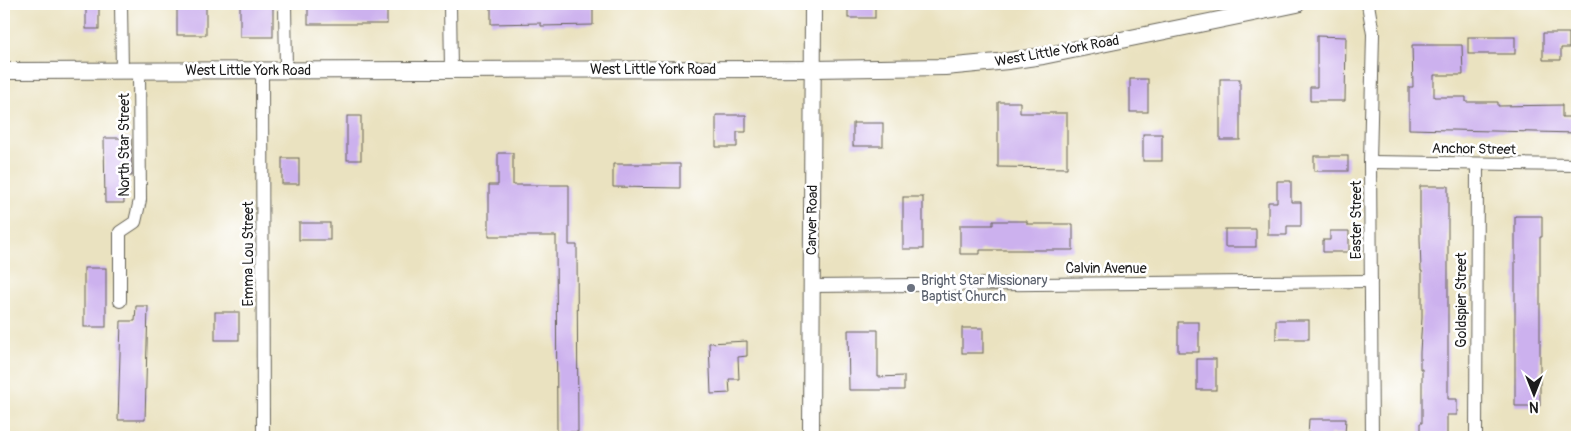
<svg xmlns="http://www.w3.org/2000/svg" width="1581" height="441" font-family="Pangolin,sans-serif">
  <rect width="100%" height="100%" fill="#fff"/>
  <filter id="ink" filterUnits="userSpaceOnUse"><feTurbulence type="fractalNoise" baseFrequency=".02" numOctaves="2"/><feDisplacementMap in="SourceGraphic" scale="10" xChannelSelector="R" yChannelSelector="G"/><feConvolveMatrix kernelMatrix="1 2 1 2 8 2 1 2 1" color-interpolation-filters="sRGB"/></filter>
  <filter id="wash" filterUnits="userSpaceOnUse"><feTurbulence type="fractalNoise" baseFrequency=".0096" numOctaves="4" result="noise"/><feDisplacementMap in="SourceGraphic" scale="20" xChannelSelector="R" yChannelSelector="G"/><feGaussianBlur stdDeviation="1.12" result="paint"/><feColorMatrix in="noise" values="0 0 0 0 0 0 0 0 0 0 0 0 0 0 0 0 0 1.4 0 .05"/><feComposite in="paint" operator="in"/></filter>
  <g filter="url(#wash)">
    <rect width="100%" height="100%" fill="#eae2c0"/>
    <g id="blocks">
      <g fill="#ccb1ee">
        <rect x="177" y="4" width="29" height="31"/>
        <rect x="240" y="4" width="33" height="33"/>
        <rect x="308" y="4" width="79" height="20"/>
        <polygon points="491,4 593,4 593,25 541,26 541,23 491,24"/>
        <rect x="848" y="4" width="27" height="14"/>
        <rect x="86" y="6" width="13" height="23"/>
        <polygon points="1543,33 1569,33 1569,48 1561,48 1561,60 1543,60"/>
        <polygon points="1317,36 1346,37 1345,101 1310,101 1310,87 1317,87"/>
        <rect x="1468" y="37" width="47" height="17"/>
        <polygon points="1412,45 1462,45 1463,75 1434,75 1434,97 1466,97 1466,102 1498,102 1498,106 1562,105 1562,117 1577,117 1577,133 1409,129 1409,87 1413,87"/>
        <rect x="1130" y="79" width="18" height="33"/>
        <rect x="1220" y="79" width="20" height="61"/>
        <polygon points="998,102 1020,102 1020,113 1067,113 1067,168 998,167"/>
        <polygon points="716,115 746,115 746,132 737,132 737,147 716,147"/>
        <rect x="347" y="116" width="14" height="44"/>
        <rect x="853" y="123" width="30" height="23"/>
        <rect x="1143" y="134" width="19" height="27"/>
        <polygon points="104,138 131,138 132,176 123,176 124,203 105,203"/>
        <polygon points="498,153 513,153 513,185 569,185 569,245 577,245 578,432 557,432 556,236 489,236 489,185 498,185"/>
        <rect x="1314" y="156" width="34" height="15"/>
        <rect x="282" y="158" width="17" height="26"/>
        <polygon points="613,164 680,164 680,188 613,187"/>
        <polygon points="1277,181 1291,181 1291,202 1301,202 1301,226 1287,226 1287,235 1268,235 1268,202 1277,202"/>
        <polygon points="1420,186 1448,186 1448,399 1457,399 1457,415 1447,415 1447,437 1420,437 1420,423 1422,423 1422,369 1420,369 1420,352 1422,318 1422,271 1421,271 1420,239"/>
        <rect x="903" y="197" width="20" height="52"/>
        <polygon points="1515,216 1542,216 1542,237 1540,237 1540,406 1515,406"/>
        <polygon points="993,221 1027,221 1027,224 1073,224 1073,250 980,250 980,254 960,254 960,225 993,225"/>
        <rect x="299" y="223" width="31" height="17"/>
        <rect x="1225" y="229" width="31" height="18"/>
        <polygon points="1330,231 1349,231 1349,252 1323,252 1323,240 1330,240"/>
        <rect x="84" y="268" width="22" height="59"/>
        <polygon points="136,306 148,306 145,420 118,420 121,321 135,321"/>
        <rect x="215" y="312" width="24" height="28"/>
        <rect x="1276" y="320" width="33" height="19"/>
        <rect x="1178" y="322" width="21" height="30"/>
        <rect x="962" y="328" width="21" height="25"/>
        <polygon points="848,330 878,330 878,377 904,376 904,390 849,390"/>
        <polygon points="747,341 747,356 738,357 739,379 729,379 730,393 711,394 709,343"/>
        <rect x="1197" y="359" width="19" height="31"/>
        <polygon points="1309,419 1346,419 1345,434 1330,434 1330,437 1308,437"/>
      </g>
    </g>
  </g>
  <g filter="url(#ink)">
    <use href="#blocks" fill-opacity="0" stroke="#646155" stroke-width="1"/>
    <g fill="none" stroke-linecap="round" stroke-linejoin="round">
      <g stroke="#646155" stroke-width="14">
        <g id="minor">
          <polyline points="121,4 122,71"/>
          <polyline points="285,4 286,70"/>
          <polyline points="450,4 451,70"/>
          <polyline points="1368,4 1373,34 1370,162 1372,437"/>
          <polyline points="262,70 263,437"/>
          <polyline points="1370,162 1577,165"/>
          <polyline points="811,286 1371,281"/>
          <polyline points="120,301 120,232 135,222 140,200 139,71"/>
          <polyline points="1476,437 1477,164"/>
        </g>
      </g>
      <g stroke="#646155" stroke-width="18">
        <g id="tertiary">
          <polyline points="4,71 813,69 945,67 1008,61 1043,56 1297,4"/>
          <polyline points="811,437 813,4"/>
        </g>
      </g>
      <use href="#minor" stroke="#fff" stroke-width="12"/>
      <use href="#tertiary" stroke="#fff" stroke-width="16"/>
    </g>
  </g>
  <circle fill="#6b7280" stroke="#fff" stroke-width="2" cx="911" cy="288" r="5"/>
  <g text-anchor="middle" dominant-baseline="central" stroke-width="5" stroke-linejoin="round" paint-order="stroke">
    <g font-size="14" fill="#1c1c1c" stroke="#fff">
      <text transform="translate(1057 51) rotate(-10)">West Little York Road</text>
      <text x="653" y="69">West Little York Road</text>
      <text x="248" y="70">West Little York Road</text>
      <text transform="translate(124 145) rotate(-90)">North Star Street</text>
      <text transform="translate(1474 149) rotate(1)">Anchor Street</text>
      <text transform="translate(812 220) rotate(-89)">Carver Road</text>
      <text transform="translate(1356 220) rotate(-90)">Easter Street</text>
      <text transform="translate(248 254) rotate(-90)">Emma Lou Street</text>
      <text x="1106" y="268">Calvin Avenue</text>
      <text transform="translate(1461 300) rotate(-90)">Goldspier Street</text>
    </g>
    <g font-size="14" fill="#5b616d" stroke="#fff" text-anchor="start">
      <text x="921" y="280">Bright Star Missionary<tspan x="921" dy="16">Baptist Church</tspan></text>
    </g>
  </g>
  <rect width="1581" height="441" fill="none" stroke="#fff" stroke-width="20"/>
  <g transform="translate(1534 394) rotate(180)" stroke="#ffffff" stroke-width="4" paint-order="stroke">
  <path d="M0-4L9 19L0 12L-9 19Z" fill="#1c1c1c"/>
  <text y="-8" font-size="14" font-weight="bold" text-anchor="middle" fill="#1c1c1c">N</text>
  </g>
</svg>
